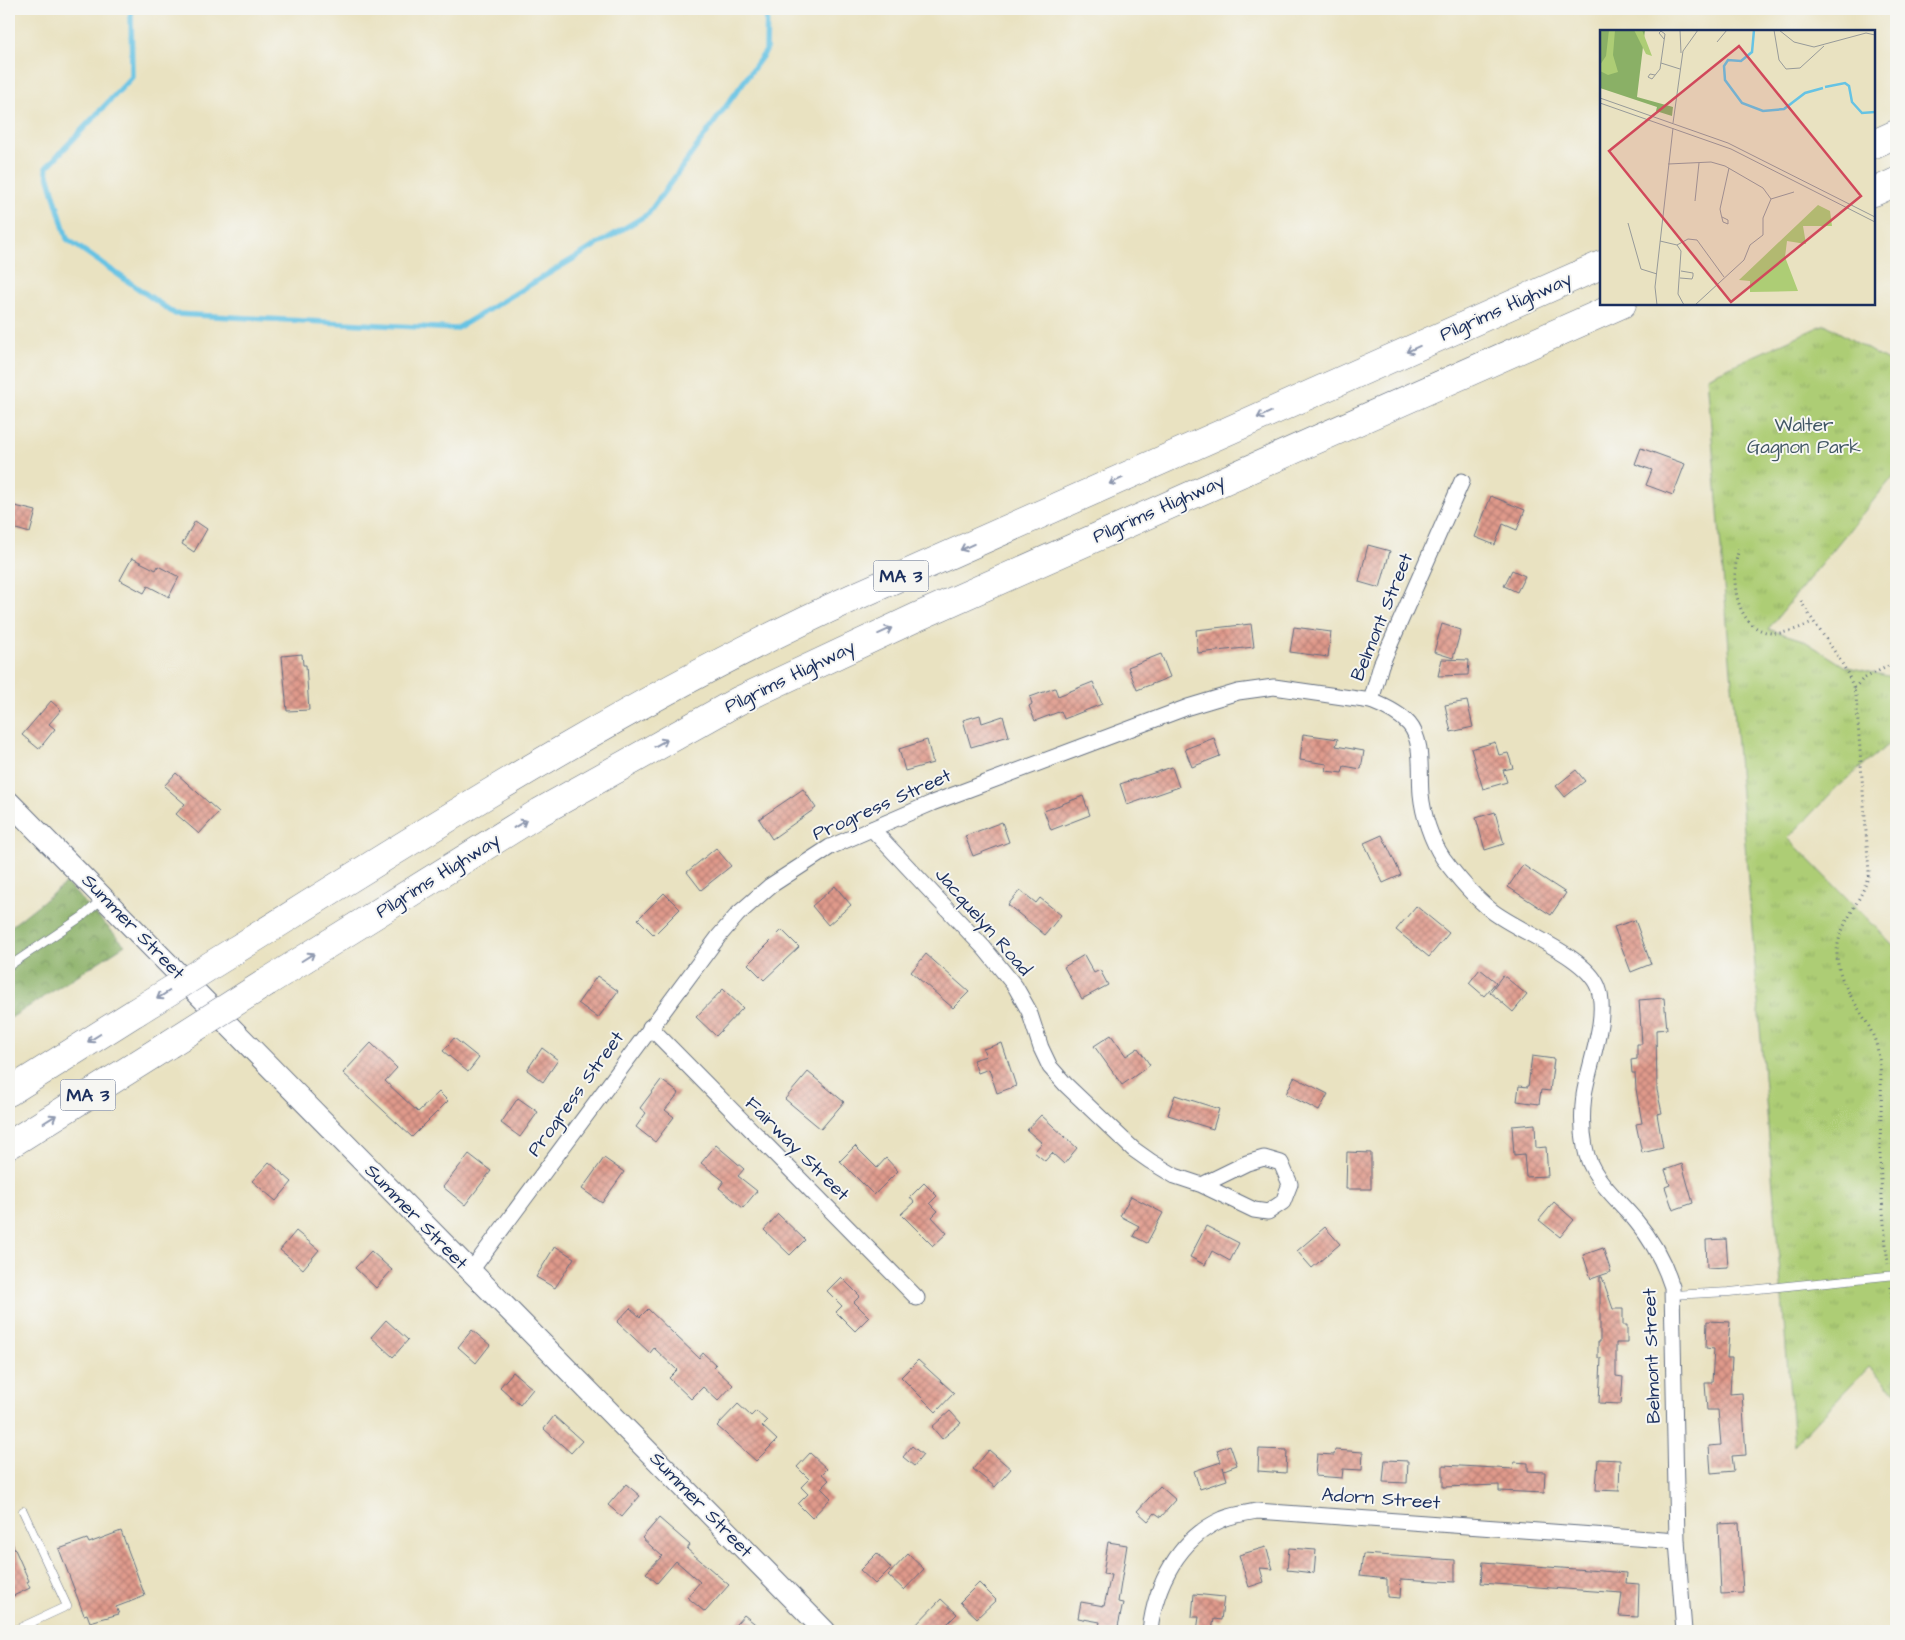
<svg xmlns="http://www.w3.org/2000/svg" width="1905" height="1640" font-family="'Architects Daughter',sans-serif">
  <defs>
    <pattern id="forest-crowns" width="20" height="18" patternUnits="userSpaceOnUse" patternTransform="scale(1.25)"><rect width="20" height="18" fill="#8ab066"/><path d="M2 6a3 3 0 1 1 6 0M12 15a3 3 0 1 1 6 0" fill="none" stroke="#709057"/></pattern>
    <pattern id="park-tufts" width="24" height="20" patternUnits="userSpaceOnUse" patternTransform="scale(1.25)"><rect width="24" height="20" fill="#adcd75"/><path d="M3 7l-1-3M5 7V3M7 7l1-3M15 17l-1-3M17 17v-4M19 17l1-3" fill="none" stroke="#94b068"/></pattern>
    <pattern id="building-cross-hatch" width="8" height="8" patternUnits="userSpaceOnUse" patternTransform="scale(1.25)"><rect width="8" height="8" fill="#e09a8b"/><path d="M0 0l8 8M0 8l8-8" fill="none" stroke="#b57e75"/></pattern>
  </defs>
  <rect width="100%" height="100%" fill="#f6f6f2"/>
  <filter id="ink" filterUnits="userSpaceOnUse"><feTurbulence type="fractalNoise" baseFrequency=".02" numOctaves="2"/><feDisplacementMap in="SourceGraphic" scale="10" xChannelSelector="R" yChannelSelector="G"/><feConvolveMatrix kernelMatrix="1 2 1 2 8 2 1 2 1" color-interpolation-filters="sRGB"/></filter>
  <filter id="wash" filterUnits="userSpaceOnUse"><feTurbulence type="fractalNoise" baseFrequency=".0096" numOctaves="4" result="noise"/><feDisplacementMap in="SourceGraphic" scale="20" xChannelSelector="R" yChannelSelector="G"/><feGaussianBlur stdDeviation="1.12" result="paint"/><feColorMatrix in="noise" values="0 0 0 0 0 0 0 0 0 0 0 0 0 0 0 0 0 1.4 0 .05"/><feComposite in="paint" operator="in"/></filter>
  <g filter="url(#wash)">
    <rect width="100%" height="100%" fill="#e9e2c1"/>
    <polygon fill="url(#forest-crowns)" stroke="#527062" points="66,883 125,945 9,1019 9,928"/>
    <polygon fill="url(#park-tufts)" stroke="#647e6a" points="1825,324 1896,366 1896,473 1768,629 1803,640 1844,666 1892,677 1896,680 1896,738 1837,787 1788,838 1896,948 1896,1392 1869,1367 1794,1445 1707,377"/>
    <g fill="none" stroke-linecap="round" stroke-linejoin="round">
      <polyline stroke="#66c3e4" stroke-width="5.5" points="131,9 132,77 46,168 67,239 175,314 456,329 648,214 766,51 767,9"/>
    </g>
    <g id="blocks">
      <g fill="url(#building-cross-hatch)">
        <polygon points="1641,448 1685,464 1673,495 1646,485 1652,470 1635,464"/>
        <polygon points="1491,496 1525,510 1517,530 1503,524 1495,545 1475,537"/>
        <polygon points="11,505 36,511 30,533 9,527"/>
        <polygon points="195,521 207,529 194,552 182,544"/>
        <polygon points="1368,545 1390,551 1380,588 1359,582"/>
        <polygon points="132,558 156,570 158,566 179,577 169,597 148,586 144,593 120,580"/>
        <polygon points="1512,570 1525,576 1517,592 1504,586"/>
        <polygon points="1251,624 1254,647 1198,653 1196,630"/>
        <polygon points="1442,624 1461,630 1453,658 1434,652"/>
        <polygon points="1294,627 1331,632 1328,657 1290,652"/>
        <polygon points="302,654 303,665 306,665 309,710 287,711 282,656"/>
        <polygon points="1161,654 1170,677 1137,690 1128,667"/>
        <polygon points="1442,659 1469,660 1468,675 1438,676"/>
        <polygon points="1093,682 1102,704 1064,719 1061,711 1035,721 1029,706 1032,704 1030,697 1055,688 1058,696"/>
        <polygon points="51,701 61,710 49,724 55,729 39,749 22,735"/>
        <polygon points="1467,701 1473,727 1451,732 1445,705"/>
        <polygon points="980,715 982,723 1003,716 1009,736 971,747 963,720"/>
        <polygon points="1303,734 1338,739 1336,746 1364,751 1361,769 1344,766 1342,773 1326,771 1327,764 1300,760"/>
        <polygon points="1214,738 1220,756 1192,767 1185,749"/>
        <polygon points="927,740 933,763 905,771 899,749"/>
        <polygon points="1495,742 1499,755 1508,753 1513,768 1503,770 1507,782 1483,789 1471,749"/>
        <polygon points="1172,767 1179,787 1127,805 1120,784"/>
        <polygon points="1576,770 1585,781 1565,797 1556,786"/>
        <polygon points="176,773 219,812 199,834 176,814 185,804 164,786"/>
        <polygon points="803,789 816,808 772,839 759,819"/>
        <polygon points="1083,796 1090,815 1051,830 1044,811"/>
        <polygon points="1495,812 1504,844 1485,850 1476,818"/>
        <polygon points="1002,822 1009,842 973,856 965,836"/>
        <polygon points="1382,835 1401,875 1383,883 1364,843"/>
        <polygon points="716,848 731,866 701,890 687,872"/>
        <polygon points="1523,865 1566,893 1551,915 1508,887"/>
        <polygon points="835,886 851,905 828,925 812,906"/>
        <polygon points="1020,890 1036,903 1040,898 1061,915 1045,935 1008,905"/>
        <polygon points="664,893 680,909 654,935 638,919"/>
        <polygon points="1416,906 1449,933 1429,957 1396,930"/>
        <polygon points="1635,920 1651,964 1631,972 1614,927"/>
        <polygon points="782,930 799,947 764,980 748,964"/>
        <polygon points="926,954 969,992 953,1008 911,972"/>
        <polygon points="1084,955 1094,973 1100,970 1108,985 1082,999 1064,967"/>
        <polygon points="1480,969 1496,982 1484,996 1469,983"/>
        <polygon points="1503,975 1527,995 1513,1012 1490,992"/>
        <polygon points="597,976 618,991 598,1018 578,1003"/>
        <polygon points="723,989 743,1008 716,1036 696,1017"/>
        <polygon points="1664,998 1667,1029 1656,1030 1657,1090 1662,1113 1657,1114 1663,1148 1642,1153 1636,1124 1642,1123 1636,1089 1635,1073 1632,1073 1631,1060 1637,1059 1637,1044 1642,1044 1639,1000"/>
        <polygon points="1111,1035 1126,1056 1138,1048 1150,1065 1122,1085 1094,1046"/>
        <polygon points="454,1038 479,1058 468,1072 443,1051"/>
        <polygon points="371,1043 397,1068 385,1081 418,1112 439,1092 448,1101 412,1137 343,1073"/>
        <polygon points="1002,1043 1016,1086 997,1093 989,1069 978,1073 973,1060 986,1056 983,1049"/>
        <polygon points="542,1048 558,1060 543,1082 527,1070"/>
        <polygon points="1532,1056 1554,1059 1550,1091 1541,1090 1539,1104 1517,1101 1519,1086 1528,1087"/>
        <polygon points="808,1072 844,1102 821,1129 785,1099"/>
        <polygon points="1294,1077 1328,1094 1319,1111 1286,1094"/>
        <polygon points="661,1080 679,1093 665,1110 674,1117 655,1142 636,1127 646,1113 640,1108"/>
        <polygon points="1175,1095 1219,1109 1213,1129 1168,1115"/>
        <polygon points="518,1098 538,1112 520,1137 501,1123"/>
        <polygon points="1041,1115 1077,1148 1064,1164 1052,1153 1045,1161 1034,1152 1042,1143 1027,1130"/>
        <polygon points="1535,1124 1536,1148 1546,1147 1548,1176 1526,1177 1524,1154 1514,1155 1512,1126"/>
        <polygon points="716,1145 744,1169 738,1176 757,1191 743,1208 719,1188 724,1181 701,1163"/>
        <polygon points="855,1146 877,1168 886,1158 898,1171 874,1195 840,1161"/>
        <polygon points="1347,1152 1371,1153 1371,1189 1346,1189"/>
        <polygon points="469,1154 491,1171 465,1205 443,1187"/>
        <polygon points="604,1158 624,1172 602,1203 582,1189"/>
        <polygon points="269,1162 292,1182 276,1201 252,1181"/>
        <polygon points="1682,1164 1693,1203 1673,1210 1665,1187 1670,1185 1665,1170"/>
        <polygon points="924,1183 937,1196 930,1203 938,1211 932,1217 947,1233 933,1246 901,1214 914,1202 910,1197"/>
        <polygon points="1131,1196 1163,1213 1147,1243 1133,1236 1139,1226 1120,1216"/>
        <polygon points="1554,1202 1574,1220 1560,1237 1539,1220"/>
        <polygon points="778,1214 805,1240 790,1255 764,1230"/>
        <polygon points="1206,1226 1239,1243 1230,1261 1212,1251 1205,1265 1190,1257"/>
        <polygon points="1325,1227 1340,1244 1312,1268 1297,1251"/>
        <polygon points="296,1231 319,1250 303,1269 280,1250"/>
        <polygon points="1726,1239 1728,1267 1707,1268 1706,1240"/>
        <polygon points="555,1246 574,1258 555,1288 536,1277"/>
        <polygon points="1603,1248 1611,1272 1591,1279 1583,1255"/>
        <polygon points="371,1251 392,1270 376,1288 355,1268"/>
        <polygon points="841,1277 860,1296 854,1302 869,1317 855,1331 836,1312 842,1306 827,1291"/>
        <polygon points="1600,1277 1602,1277 1613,1309 1623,1309 1623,1325 1627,1325 1627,1343 1616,1343 1616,1376 1623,1377 1621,1404 1599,1403 1601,1358 1598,1358 1598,1342 1600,1342"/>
        <polygon points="630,1308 640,1317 648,1309 699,1358 703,1353 716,1365 714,1367 733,1385 718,1401 703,1387 691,1399 669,1378 677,1370 654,1348 650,1353 617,1322"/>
        <polygon points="386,1320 408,1340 393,1357 371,1337"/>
        <polygon points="1707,1321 1730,1322 1727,1358 1732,1358 1730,1394 1742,1393 1746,1455 1732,1456 1734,1471 1711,1473 1709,1446 1721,1445 1718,1410 1707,1410 1705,1383 1712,1383 1714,1349 1706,1348"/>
        <polygon points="472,1330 490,1345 476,1363 458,1347"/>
        <polygon points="918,1360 954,1393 936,1412 901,1377"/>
        <polygon points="513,1372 533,1389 520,1405 500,1387"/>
        <polygon points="738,1404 751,1416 756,1411 767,1421 762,1426 777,1440 756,1461 717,1426"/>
        <polygon points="950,1411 961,1423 942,1439 932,1427"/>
        <polygon points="554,1416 582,1441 571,1453 544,1429"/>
        <polygon points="1230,1445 1237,1465 1224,1470 1223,1467 1227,1480 1200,1489 1194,1471 1221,1462 1217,1450"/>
        <polygon points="912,1446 923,1455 914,1466 903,1457"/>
        <polygon points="1259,1449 1287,1450 1286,1473 1258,1471"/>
        <polygon points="989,1450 1011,1469 995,1487 973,1469"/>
        <polygon points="1335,1450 1363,1452 1362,1470 1343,1469 1342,1478 1315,1476 1317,1454 1334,1455"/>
        <polygon points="810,1453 827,1469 822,1474 829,1480 821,1488 831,1498 812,1518 798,1504 808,1494 801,1487 809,1479 797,1467"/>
        <polygon points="1598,1459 1620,1460 1619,1491 1596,1490"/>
        <polygon points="1385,1460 1408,1461 1407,1483 1383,1482"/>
        <polygon points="1514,1462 1528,1463 1528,1471 1545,1472 1544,1493 1499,1491 1499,1485 1443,1487 1443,1465 1513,1469"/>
        <polygon points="626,1484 640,1496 622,1517 608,1505"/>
        <polygon points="1160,1486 1176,1500 1161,1517 1155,1513 1148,1521 1137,1511"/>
        <polygon points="659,1518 690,1545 687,1549 729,1585 705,1612 687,1597 700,1582 676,1561 657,1583 646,1573 662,1556 642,1538"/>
        <polygon points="1739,1523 1743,1593 1721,1594 1718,1524"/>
        <polygon points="121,1531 145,1596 116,1607 119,1614 90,1622 87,1614 84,1615 59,1549 87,1539 89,1543"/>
        <polygon points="9,1536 29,1581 27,1582 30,1588 9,1598"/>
        <polygon points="1108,1542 1127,1545 1118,1602 1123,1603 1117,1631 1098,1631 1100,1622 1078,1618 1081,1602 1104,1606 1111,1575 1103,1574"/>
        <polygon points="1266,1547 1273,1569 1260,1568 1264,1582 1249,1587 1239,1555"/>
        <polygon points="1289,1548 1316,1550 1314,1573 1287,1570"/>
        <polygon points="877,1553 891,1568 875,1584 860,1570"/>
        <polygon points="908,1554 924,1569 904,1590 888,1575"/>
        <polygon points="1363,1554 1455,1560 1455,1582 1401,1579 1400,1598 1387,1597 1387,1579 1360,1576"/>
        <polygon points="1483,1562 1627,1573 1626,1583 1639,1584 1638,1617 1619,1616 1622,1593 1481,1583"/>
        <polygon points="979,1583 996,1600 977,1618 960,1602"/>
        <polygon points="1194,1594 1224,1597 1221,1620 1214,1619 1212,1631 1197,1631 1199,1617 1192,1617"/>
        <polygon points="941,1599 957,1614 940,1631 910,1631"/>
        <polygon points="744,1615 764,1631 730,1631"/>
      </g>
    </g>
  </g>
  <g filter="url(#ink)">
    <use href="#blocks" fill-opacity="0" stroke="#636e81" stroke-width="1"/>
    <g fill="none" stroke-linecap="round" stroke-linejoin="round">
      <g stroke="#636e81" stroke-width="9">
        <g id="lane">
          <polyline points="9,966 83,916 102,899"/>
          <polyline points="1672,1295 1729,1292 1896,1275"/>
          <polyline points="13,1631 67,1606 23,1511"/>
        </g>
      </g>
      <g stroke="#636e81" stroke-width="17">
        <g id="street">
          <polyline points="1371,701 1381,665 1462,481"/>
          <polyline points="872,829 984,948 1015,986 1029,1011 1041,1048 1050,1067 1066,1085 1133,1149 1150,1161 1175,1176 1202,1185 1254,1210 1268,1212 1283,1202 1290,1184 1281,1163 1264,1158 1247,1163 1202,1185"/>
          <polyline points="650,1027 917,1298"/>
          <path d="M470,1272l249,-336 19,-22 32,-28 60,-39 102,-44 256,-96 50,-15 36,-5 97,14c13,5 28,12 38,23 15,17 10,49 12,70 2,21 10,46 22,64 14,19 30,38 49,53 27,21 94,45 106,76 11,30 -9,76 -14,108 -2,16 -2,36 1,52 5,31 33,52 51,74 17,20 28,41 36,66l5,254 7,90"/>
          <path d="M1150,1631c5,-46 29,-93 73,-112 10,-4 23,-6 34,-8l420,30"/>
        </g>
      </g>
      <g stroke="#636e81" stroke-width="23">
        <polyline id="secondary" points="9,802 825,1631"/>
      </g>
      <g stroke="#636e81" stroke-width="29">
        <g id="highway">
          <polyline points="1874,144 1896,134"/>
          <polyline points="1874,192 1896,182"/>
          <path d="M234,951c202,-126 401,-254 618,-353l749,-333"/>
          <polyline points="267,982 540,812 738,701 917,617 1622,304"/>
          <polyline points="9,1092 136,1012"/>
          <polyline points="9,1145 168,1045"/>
        </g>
      </g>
      <g stroke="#636e81" stroke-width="3" stroke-dasharray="1 4" stroke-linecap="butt">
        <polyline points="1893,238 1896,239"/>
        <path d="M1739,549c-9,28 -5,79 32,84 14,2 29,-6 42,-10"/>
        <path d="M1801,601c18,33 45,58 55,95l13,176c-5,29 -33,53 -32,84 2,37 35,61 41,96 6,34 2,68 2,102 1,37 4,73 8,110"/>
        <polyline points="1854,688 1863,679 1896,662"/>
        <polyline points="1891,1287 1896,1356"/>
      </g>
      <use href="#lane" stroke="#fff" stroke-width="8"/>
      <use href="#street" stroke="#fff" stroke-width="15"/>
      <use href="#secondary" stroke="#fff" stroke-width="21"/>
      <use href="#highway" stroke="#fff" stroke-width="28"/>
      <g stroke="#636e81" stroke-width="29" stroke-linecap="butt">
        <g id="highway-bridge">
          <polyline points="136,1012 234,951"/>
          <polyline points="168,1045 267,982"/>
        </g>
      </g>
      <use href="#highway-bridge" stroke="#fff" stroke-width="28"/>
    </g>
    <defs><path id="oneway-shaft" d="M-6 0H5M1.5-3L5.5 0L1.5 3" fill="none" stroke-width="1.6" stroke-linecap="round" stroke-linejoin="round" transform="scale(1.25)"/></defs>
    <g stroke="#8d97ae">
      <use href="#oneway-shaft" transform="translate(1413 349) rotate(156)"/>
      <use href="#oneway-shaft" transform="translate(1264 415) rotate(156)"/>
      <use href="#oneway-shaft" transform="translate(1116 481) rotate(156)"/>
      <use href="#oneway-shaft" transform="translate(967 547) rotate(156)"/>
      <use href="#oneway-shaft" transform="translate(885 631) rotate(-24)"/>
      <use href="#oneway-shaft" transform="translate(661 743) rotate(-29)"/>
      <use href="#oneway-shaft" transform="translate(520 824) rotate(-31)"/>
      <use href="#oneway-shaft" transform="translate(308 957) rotate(-32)"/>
      <use href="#oneway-shaft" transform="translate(163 995) rotate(148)"/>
      <use href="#oneway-shaft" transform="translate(94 1038) rotate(148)"/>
      <use href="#oneway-shaft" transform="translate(50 1119) rotate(-32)"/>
    </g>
  </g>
  <g text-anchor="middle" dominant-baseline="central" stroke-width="4" stroke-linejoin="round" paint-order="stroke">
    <g fill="#f6f6f2" stroke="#5d6b8a" stroke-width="1">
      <rect x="873.5" y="560.5" width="55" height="31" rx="4"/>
      <rect x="60.5" y="1079.5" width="55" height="31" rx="4"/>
    </g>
    <g font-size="18" font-weight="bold" fill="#1b2f5e">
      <text x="901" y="576">MA 3</text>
      <text x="88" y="1095">MA 3</text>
    </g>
    <g font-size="19" fill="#1b2f5e" stroke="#f6f6f2">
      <text transform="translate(1506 307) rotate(-24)">Pilgrims Highway</text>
      <text transform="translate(1159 509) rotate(-24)">Pilgrims Highway</text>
      <text transform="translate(1382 617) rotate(-68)">Belmont Street</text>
      <text transform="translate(790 677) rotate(-26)">Pilgrims Highway</text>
      <text transform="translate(882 805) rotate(-24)">Progress Street</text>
      <text transform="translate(438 876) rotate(-32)">Pilgrims Highway</text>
      <text transform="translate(983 922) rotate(49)">Jacquelyn Road</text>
      <text transform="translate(133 927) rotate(46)">Summer Street</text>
      <text transform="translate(576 1094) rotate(-54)">Progress Street</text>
      <text transform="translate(797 1149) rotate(45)">Fairway Street</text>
      <text transform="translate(416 1217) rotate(46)">Summer Street</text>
      <text transform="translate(1652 1356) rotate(-92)">Belmont Street</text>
      <text transform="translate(1381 1499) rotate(4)">Adorn Street</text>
      <text transform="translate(701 1505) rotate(46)">Summer Street</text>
    </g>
    <g font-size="19" fill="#405664" stroke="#f6f6f2">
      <text x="1804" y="425">Walter<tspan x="1804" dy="22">Gagnon Park</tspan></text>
    </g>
  </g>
  <g transform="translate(1600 30)">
    <rect width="275" height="275" fill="#e9e2c1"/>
    <path d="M0,0h45l-8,67 36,10 -1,9 -16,-5 1,-4 -57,-19z" fill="#8ab066"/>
    <path d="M9,0h6l-2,25 5,17 -10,3 -8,-4v-6l6,-9zM34,0h8l10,26 -6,-2z" fill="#adcd75"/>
    <path d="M218,175l12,6 2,15h-29l3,18 -19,-3 -2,16 13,34 -48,1v-11l-11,-1z" fill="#adcd75"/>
    <path fill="none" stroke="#66c3e4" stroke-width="2.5" d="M154,0l-2,22 -11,9 -13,-1 -4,6 1,14 17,23 21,8 21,-2 21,-16 18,-5M225,57l20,-4 4,3 3,16 10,11 13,-1"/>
    <path fill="none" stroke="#979a99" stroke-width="1" d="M80,0l1,23M174,0l5,30 7,9 14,-1 24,-22M179,0l15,12 20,5 52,-14 9,2M117,12l10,-12M61,33l19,6M55,45l-5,-1 -2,3 4,2 8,-10 5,-35 -4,-3 -2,2 5,6M0,68l128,45 147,74M0,73l131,46 144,73M73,93l10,-72 15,-21M68,134l43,-2 14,4 38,22 8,11M171,169l23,-7M95,171l4,-38M122,187l6,3v4l-5,-2 -2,-8 -1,-5 9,-41M28,193l13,46 16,5M60,211l17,4 4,6 -3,43 6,11M77,215l11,-6 9,1 27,37M80,248l12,1 1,-3v-3l-12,-2M57,275l-2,-18 18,-159M95,275l49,-45 6,-15 13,-10v-17l8,-19"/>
    <path fill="#d1495b" fill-opacity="0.15" stroke="#d1495b" stroke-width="2.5" d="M139,16l122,150 -130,106 -122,-151z"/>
    <rect width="275" height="275" fill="none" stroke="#1b2f5e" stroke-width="2.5"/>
  </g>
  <rect width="1905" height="1640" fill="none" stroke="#f6f6f2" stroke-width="30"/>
</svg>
